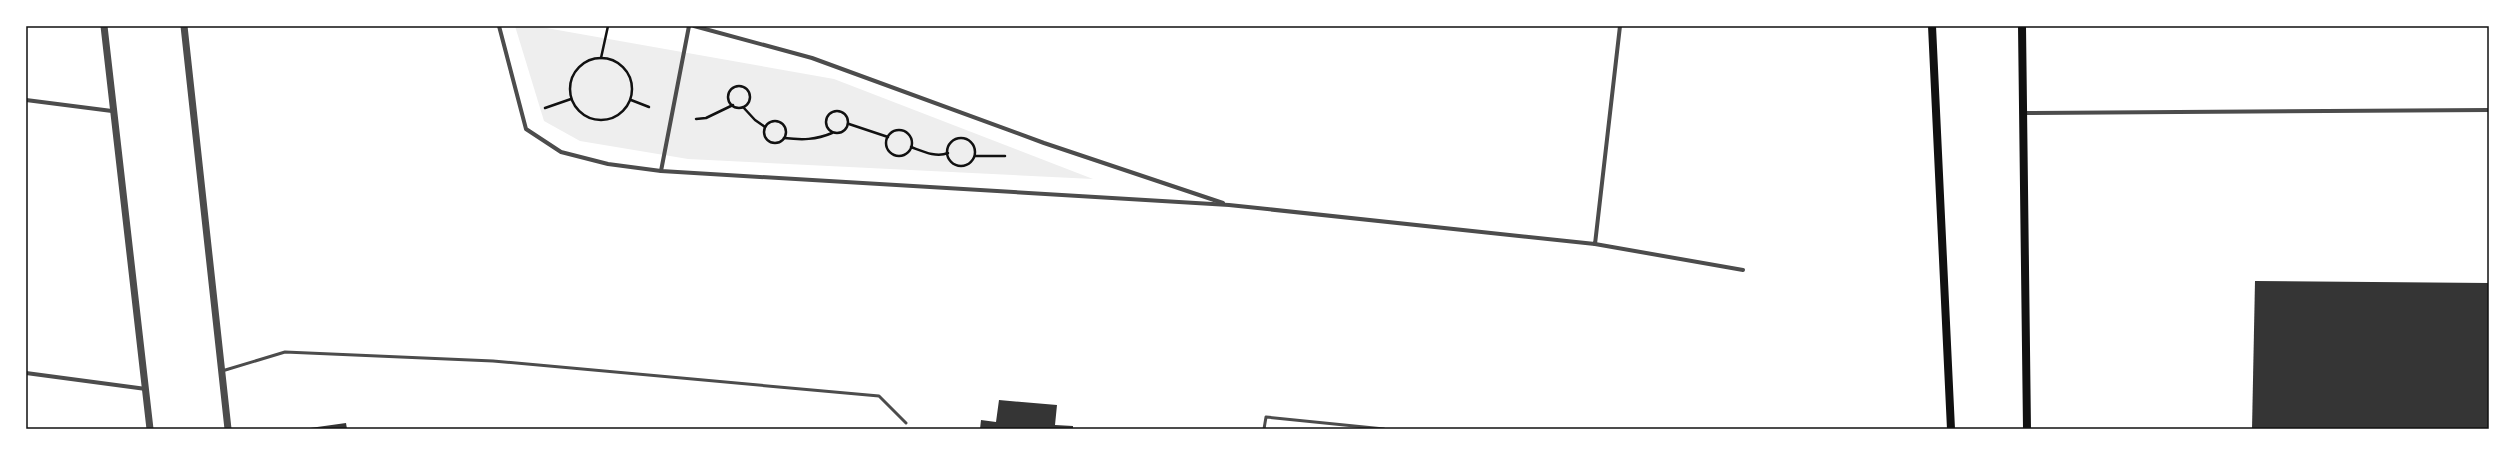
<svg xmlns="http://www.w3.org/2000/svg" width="2515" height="455" font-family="Ubuntu,sans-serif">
  <rect width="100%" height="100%" fill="#fff"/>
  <polygon fill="#eee" points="515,26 535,26 834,79 1093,179 688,159 580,141 544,121"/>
  <g fill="#353535">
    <polygon points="2255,281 2489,283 2489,429 2252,429"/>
    <polygon points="999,400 1057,405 1055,425 1073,426 1073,429 980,429 981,420 996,422"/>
    <polygon points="346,423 347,429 311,429 310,428"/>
  </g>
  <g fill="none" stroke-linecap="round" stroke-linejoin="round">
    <g stroke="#111" stroke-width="2.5">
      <circle cx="601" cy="89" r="31"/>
      <polyline points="601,58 608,26"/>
      <circle cx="739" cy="97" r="11"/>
      <polyline points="631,100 649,107"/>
      <polyline points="743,107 755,120 765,127"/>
      <polyline points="545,108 571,99"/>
      <circle cx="837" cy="122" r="11"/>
      <polyline points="696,119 706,118 733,105"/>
      <circle cx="775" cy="132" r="11"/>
      <polyline points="849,124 888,137"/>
      <circle cx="899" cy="143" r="13"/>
      <path d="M784,138c18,2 32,2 48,-5"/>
      <circle cx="961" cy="152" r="14"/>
      <path d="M911,147c11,4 25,11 37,6"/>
      <polyline points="975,156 1005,156"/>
    </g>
    <g stroke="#4c4c4c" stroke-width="3">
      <polyline points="222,371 285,352 493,361 879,396 906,423"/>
      <polyline points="1264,429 1266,417 1384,429"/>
    </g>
    <g stroke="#4c4c4c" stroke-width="4">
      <polyline points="499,26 526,129 561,152 608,164 661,171 1229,205 1595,244 1620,26"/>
      <polyline points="694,26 812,58 1044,143 1223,203"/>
      <polyline points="26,100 112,111"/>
      <polyline points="2023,113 2489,110"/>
      <polyline points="661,171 689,26"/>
      <polyline points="1595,244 1743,270"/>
      <polyline points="26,373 146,389"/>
    </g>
    <g stroke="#4c4c4c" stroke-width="7">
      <polyline points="104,26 150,429"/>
      <polyline points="184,26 228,429"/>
    </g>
    <g stroke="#111" stroke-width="8">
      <polyline points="1932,26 1951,429"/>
      <polyline points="2022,26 2027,429"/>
    </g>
  </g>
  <rect width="2515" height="455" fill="none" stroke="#ffffff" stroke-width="54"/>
  <rect x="27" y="27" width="2461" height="401" fill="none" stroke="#111" stroke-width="1.5"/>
</svg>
